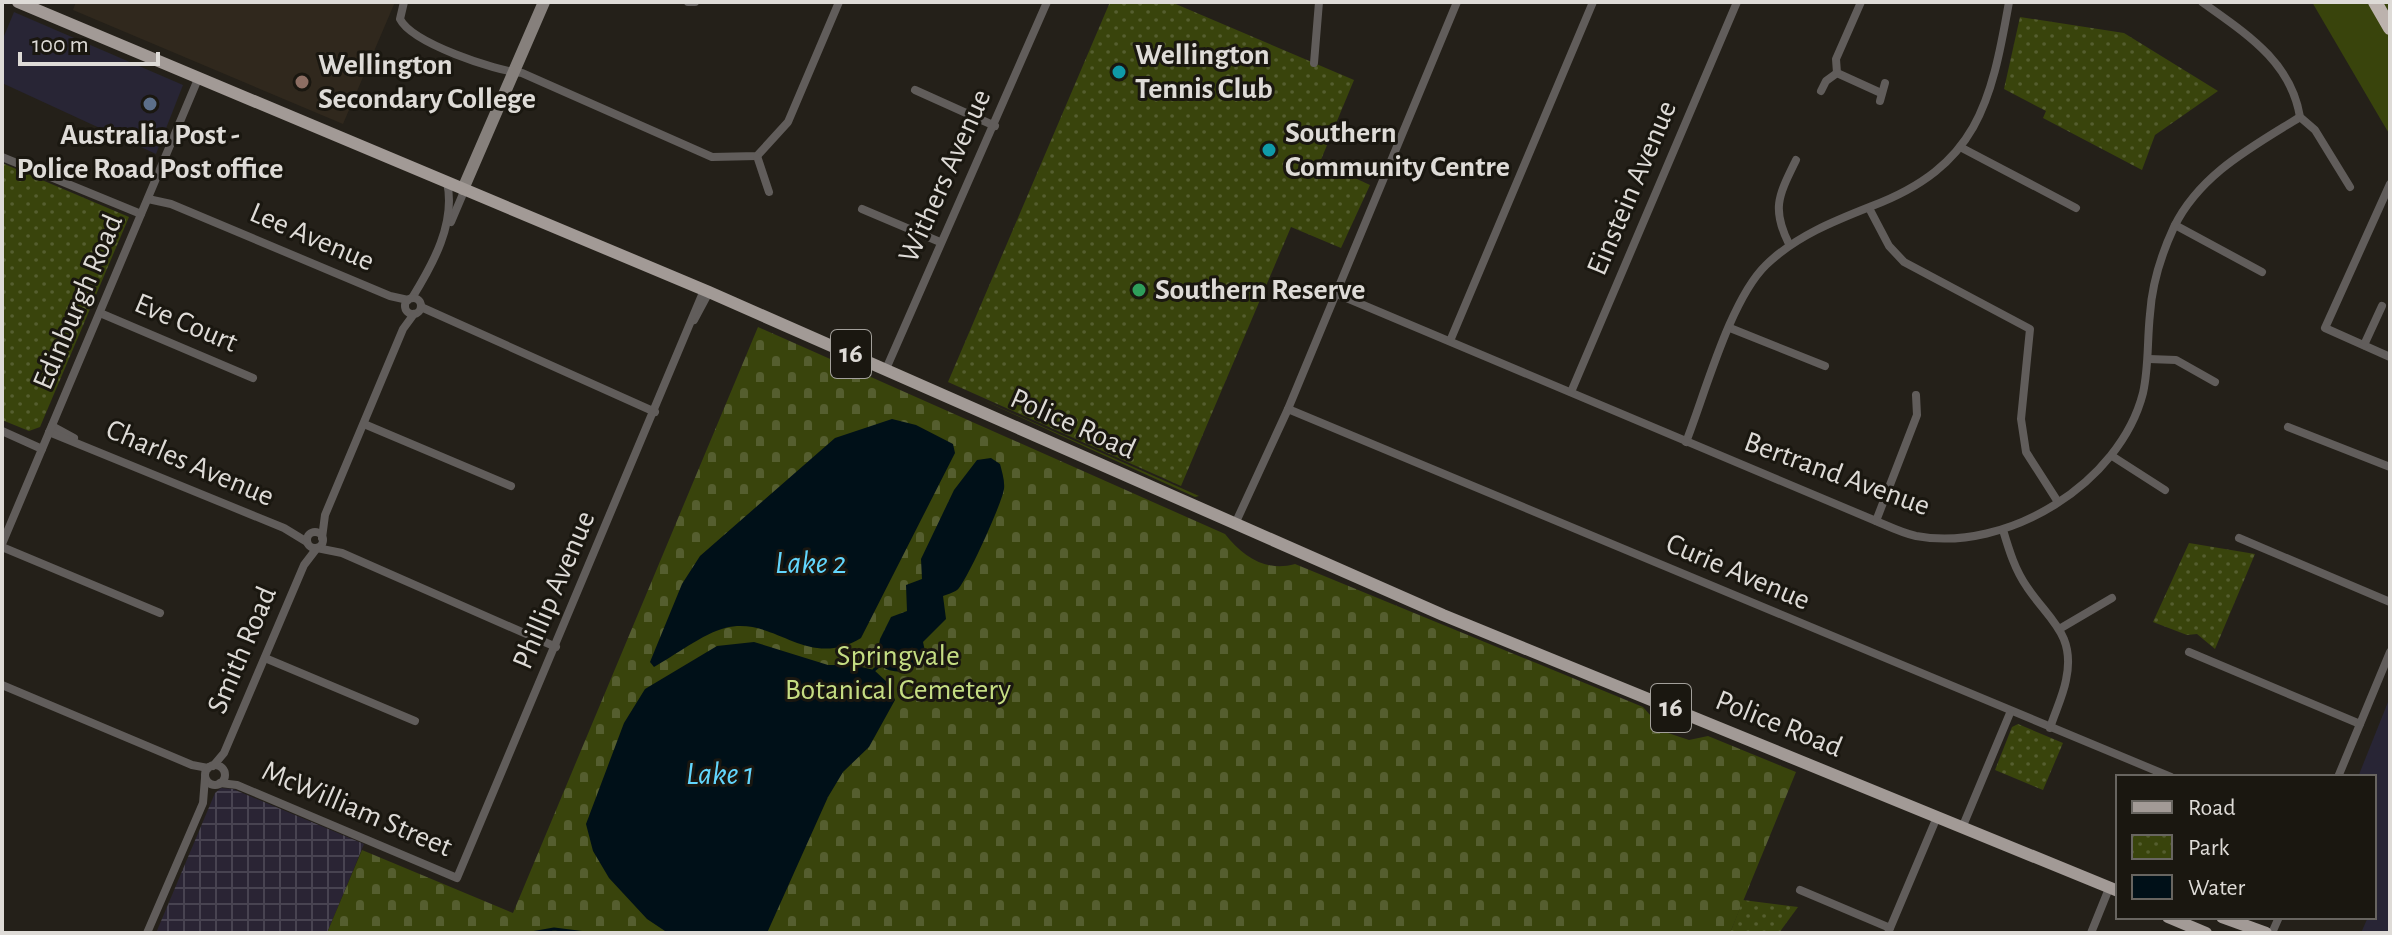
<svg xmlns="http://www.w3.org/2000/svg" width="2392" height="935" font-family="'Alegreya Sans',sans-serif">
  <defs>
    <pattern id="industrial-grid" width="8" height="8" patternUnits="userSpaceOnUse" patternTransform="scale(2)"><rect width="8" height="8" fill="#2a2434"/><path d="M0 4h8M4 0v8" fill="none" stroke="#484351"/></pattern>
    <pattern id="cemetery-stones" width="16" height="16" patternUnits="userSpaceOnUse" patternTransform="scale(2)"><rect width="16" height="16" fill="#39440c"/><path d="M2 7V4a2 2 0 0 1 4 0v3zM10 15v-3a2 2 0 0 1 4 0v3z" fill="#555e2f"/></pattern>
    <pattern id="park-dots" width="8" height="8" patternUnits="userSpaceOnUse" patternTransform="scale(2)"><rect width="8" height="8" fill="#39440c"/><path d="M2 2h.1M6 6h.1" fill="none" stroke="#555e2f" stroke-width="1.8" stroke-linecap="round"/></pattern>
  </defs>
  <rect width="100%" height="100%" fill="#242019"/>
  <g fill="#282535">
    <polygon points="14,12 183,85 156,154 2,83 2,41"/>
    <polygon points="2390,697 2390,933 2361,933 2368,917 2374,917 2374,777 2358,777"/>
  </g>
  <polygon fill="url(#industrial-grid)" points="221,788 233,789 364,844 327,933 156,933 215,793"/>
  <polygon fill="#30281d" points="76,2 395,2 343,124 73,10"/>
  <g fill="#39440c">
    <polygon points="2312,2 2390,2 2390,135 2381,120"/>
    <polygon points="976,397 1199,496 1195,497"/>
  </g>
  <path fill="url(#cemetery-stones)" d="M758,327l467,207c18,23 41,38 70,30l348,143 22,25 24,8 19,-4 88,36 -66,161h-1403l35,-83 151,63z"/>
  <g fill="url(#park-dots)">
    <polygon points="1110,2 1171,2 1354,80 1320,162 1370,185 1341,248 1291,227 1181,486 948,382"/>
    <polygon points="2020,17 2124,33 2218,91 2155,135 2142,170 2043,118 2046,111 2004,89"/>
    <polygon points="2,163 129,217 40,427 29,431 2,420"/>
    <polygon points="2189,543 2255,554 2215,649 2197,634 2187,635 2153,622"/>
    <polygon points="2018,724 2063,743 2043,790 1995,770 2012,727"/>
    <polygon points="1743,900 1798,907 1779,933 1730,933"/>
  </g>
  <g fill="#001018">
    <path d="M892,419l24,6 37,19 2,9 -94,185c-55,33 -86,-23 -136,-10 -21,5 -51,28 -71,39l-4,-5 32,-78 18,-28 135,-118z"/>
    <path d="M991,458l9,6c2,8 5,17 4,25 -2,14 -35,87 -45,99 -3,4 -11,6 -16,8l3,23 -23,23 3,14c-13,16 -33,22 -50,6l4,-23 11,-22 16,-6 -1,-26 16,-6 -1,-20 33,-69 23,-30z"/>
    <polygon points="754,642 828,665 853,665 874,670 888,683 895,700 869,747 843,772 828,797 767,933 668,933 647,919 609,878 593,851 586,824 624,723 645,689 717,646"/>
  </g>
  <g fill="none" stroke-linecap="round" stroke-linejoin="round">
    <g stroke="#001018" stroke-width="3">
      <polyline points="874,670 880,665"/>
      <polyline points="531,933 554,929 586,933"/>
    </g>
    <g stroke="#615d5b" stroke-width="8">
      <path d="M404,2l-4,17c12,24 95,52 122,54l190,84 45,-1 31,-34 51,-120"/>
      <polyline points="688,2 695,2"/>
      <polyline points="1861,2 1836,59 1837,73 1881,93"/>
      <path d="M2202,2c43,31 89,59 98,115l15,13 35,57"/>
      <polyline points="1314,63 1319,2"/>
      <polyline points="915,90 995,126"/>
      <polyline points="1821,91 1826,81 1837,73"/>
      <polyline points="1880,101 1885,83"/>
      <polyline points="1962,148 2076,208"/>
      <polyline points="757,156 769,192"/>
      <polyline points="2,157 141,214"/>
      <polyline points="2390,184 2325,328 2390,357"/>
      <polyline points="148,199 171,204 390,296 408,300"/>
      <polyline points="1869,208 1889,246 1904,262 2030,329 2021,419 2026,452 2058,502"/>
      <polyline points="862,209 940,242"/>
      <polyline points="451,222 465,189"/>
      <polyline points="2175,225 2262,272"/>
      <path d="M1789,244c-18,-36 -10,-49 7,-84"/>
      <path d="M1337,294l539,227c12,5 26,12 40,15 91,17 204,-53 227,-143 6,-27 4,-52 7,-79 2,-30 11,-59 24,-87 26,-53 78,-80 126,-110"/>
      <path d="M412,298c21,-34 44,-75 35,-116"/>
      <circle cx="413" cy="306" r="8"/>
      <polyline points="421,307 655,412"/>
      <polyline points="100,313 253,378"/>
      <polyline points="694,320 709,292"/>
      <polyline points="1730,328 1825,366"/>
      <polyline points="1450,341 1593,2"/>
      <polyline points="2364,345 2382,306"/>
      <polyline points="2149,359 2176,360 2215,382"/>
      <polyline points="886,369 1047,2"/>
      <polyline points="1571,392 1737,2"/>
      <polyline points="1288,409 2171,777"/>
      <polyline points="364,424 511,486"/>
      <polyline points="52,426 74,438"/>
      <polyline points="2288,427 2390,467"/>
      <polyline points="2,431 42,449"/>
      <polyline points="49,432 284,528 307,542"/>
      <path d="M1686,442c19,-48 44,-142 80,-177 30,-29 68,-44 106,-59 105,-40 119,-102 137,-204"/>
      <polyline points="2112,456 2165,490"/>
      <polyline points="1876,521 1917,415 1916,395"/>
      <polyline points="1235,524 1288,409 1457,2"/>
      <path d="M2003,530c6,20 12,40 24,57 22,33 49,47 39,93 -3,16 -11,32 -16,48"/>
      <circle cx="315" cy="540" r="8"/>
      <polyline points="322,538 325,515 403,329 414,314"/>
      <polyline points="2239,538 2390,602"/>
      <polyline points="2,544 198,79"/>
      <polyline points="2,547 160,613"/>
      <polyline points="317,548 342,553 556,647"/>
      <polyline points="2061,628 2112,598"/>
      <polyline points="2189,652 2360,724"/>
      <polyline points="265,658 415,721"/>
      <polyline points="2,685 192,765 208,768"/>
      <circle cx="215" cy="775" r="10"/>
      <polyline points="213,766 224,753 304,565 317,548"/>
      <polyline points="2338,777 2390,652"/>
      <polyline points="220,783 237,785 457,878 704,290"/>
      <polyline points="1962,828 2010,713"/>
      <polyline points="1800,890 1890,928"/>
      <polyline points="147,933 203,803 205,778"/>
      <polyline points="1888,933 1937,817"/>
      <polyline points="2091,933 2110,886"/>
      <polyline points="2272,933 2279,917"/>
    </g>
    <polyline stroke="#86807c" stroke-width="12" points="463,189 544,2"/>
    <g stroke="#a29a96" stroke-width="12">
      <polyline points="18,2 709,292 1443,615 2118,891"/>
      <polyline points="2168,917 2206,933"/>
      <polyline points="2222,917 2266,933"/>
    </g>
    <polyline stroke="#bcb2ad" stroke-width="14" points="2375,2 2390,28"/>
  </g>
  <g fill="#0f9aa8" stroke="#1a1710" stroke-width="3">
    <circle cx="1119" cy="72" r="8"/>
    <circle cx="1269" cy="150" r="8"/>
  </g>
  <circle fill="#8d6e63" stroke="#1a1710" stroke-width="3" cx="302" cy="82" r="8"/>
  <circle fill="#5c6f8a" stroke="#1a1710" stroke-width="3" cx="150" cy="104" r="8"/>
  <circle fill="#2e9e5b" stroke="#1a1710" stroke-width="3" cx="1139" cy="290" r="8"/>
  <g text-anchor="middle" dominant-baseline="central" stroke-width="6" stroke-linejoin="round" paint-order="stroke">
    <g fill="#1a1710" stroke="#a3a09b" stroke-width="2">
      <rect x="831" y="330" width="40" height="48" rx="6"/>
      <rect x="1651" y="684" width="40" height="48" rx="6"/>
    </g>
    <g font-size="28" font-weight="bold" fill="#dedbd7">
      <text x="851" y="354">16</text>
      <text x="1671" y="708">16</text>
    </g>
    <g font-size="30" font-weight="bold" fill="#dedbd7" stroke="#1a1710" text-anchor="start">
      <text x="1135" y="55">Wellington<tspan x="1135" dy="34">Tennis Club</tspan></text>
      <text x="318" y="65">Wellington<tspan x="318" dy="34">Secondary College</tspan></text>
      <text x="1285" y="133">Southern<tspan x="1285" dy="34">Community Centre</tspan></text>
      <text x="150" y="135" text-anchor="middle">Australia Post -<tspan x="150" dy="34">Police Road Post office</tspan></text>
      <text x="1155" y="290">Southern Reserve</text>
    </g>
    <g font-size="30" fill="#dedbd7" stroke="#1a1710">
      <text transform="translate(945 176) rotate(-66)">Withers Avenue</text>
      <text transform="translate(1632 188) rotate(-67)">Einstein Avenue</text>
      <text transform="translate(312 237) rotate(23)">Lee Avenue</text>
      <text transform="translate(78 302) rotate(-67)">Edinburgh Road</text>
      <text transform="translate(186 323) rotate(23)">Eve Court</text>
      <text transform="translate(1073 424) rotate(24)">Police Road</text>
      <text transform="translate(190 463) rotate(23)">Charles Avenue</text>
      <text transform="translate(1837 474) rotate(20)">Bertrand Avenue</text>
      <text transform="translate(1738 572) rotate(23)">Curie Avenue</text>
      <text transform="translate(554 590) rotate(-67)">Phillip Avenue</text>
      <text transform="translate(242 650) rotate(-67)">Smith Road</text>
      <text transform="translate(1779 724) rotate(22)">Police Road</text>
      <text transform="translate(357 809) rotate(23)">McWilliam Street</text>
    </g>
    <g font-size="30" fill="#c5dd83" stroke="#1a1710">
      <text x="898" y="656">Springvale<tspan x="898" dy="34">Botanical Cemetery</tspan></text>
    </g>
    <g font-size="32" font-style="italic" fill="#62d6fd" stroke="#1a1710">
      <text x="811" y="563">Lake 2</text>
      <text x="720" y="774">Lake 1</text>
    </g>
  </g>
  <rect width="2392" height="935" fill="none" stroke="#dedbd7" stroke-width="8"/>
  <rect x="2116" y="775" width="260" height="144" fill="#1a1710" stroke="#686560" stroke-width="2"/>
  <rect x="2132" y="801" width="40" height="12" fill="#a29a96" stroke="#686560" stroke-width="2"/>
  <text x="2188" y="815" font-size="24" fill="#dedbd7">Road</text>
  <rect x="2132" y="835" width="40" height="24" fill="url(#park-dots)" stroke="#686560" stroke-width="2"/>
  <text x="2188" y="855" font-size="24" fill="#dedbd7">Park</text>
  <rect x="2132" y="875" width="40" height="24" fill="#001018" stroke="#686560" stroke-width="2"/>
  <text x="2188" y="895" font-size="24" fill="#dedbd7">Water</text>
  <path d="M20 52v12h138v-12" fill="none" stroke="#dedbd7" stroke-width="4"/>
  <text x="32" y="52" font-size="24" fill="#dedbd7" stroke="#1a1710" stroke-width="6" paint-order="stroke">100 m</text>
</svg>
